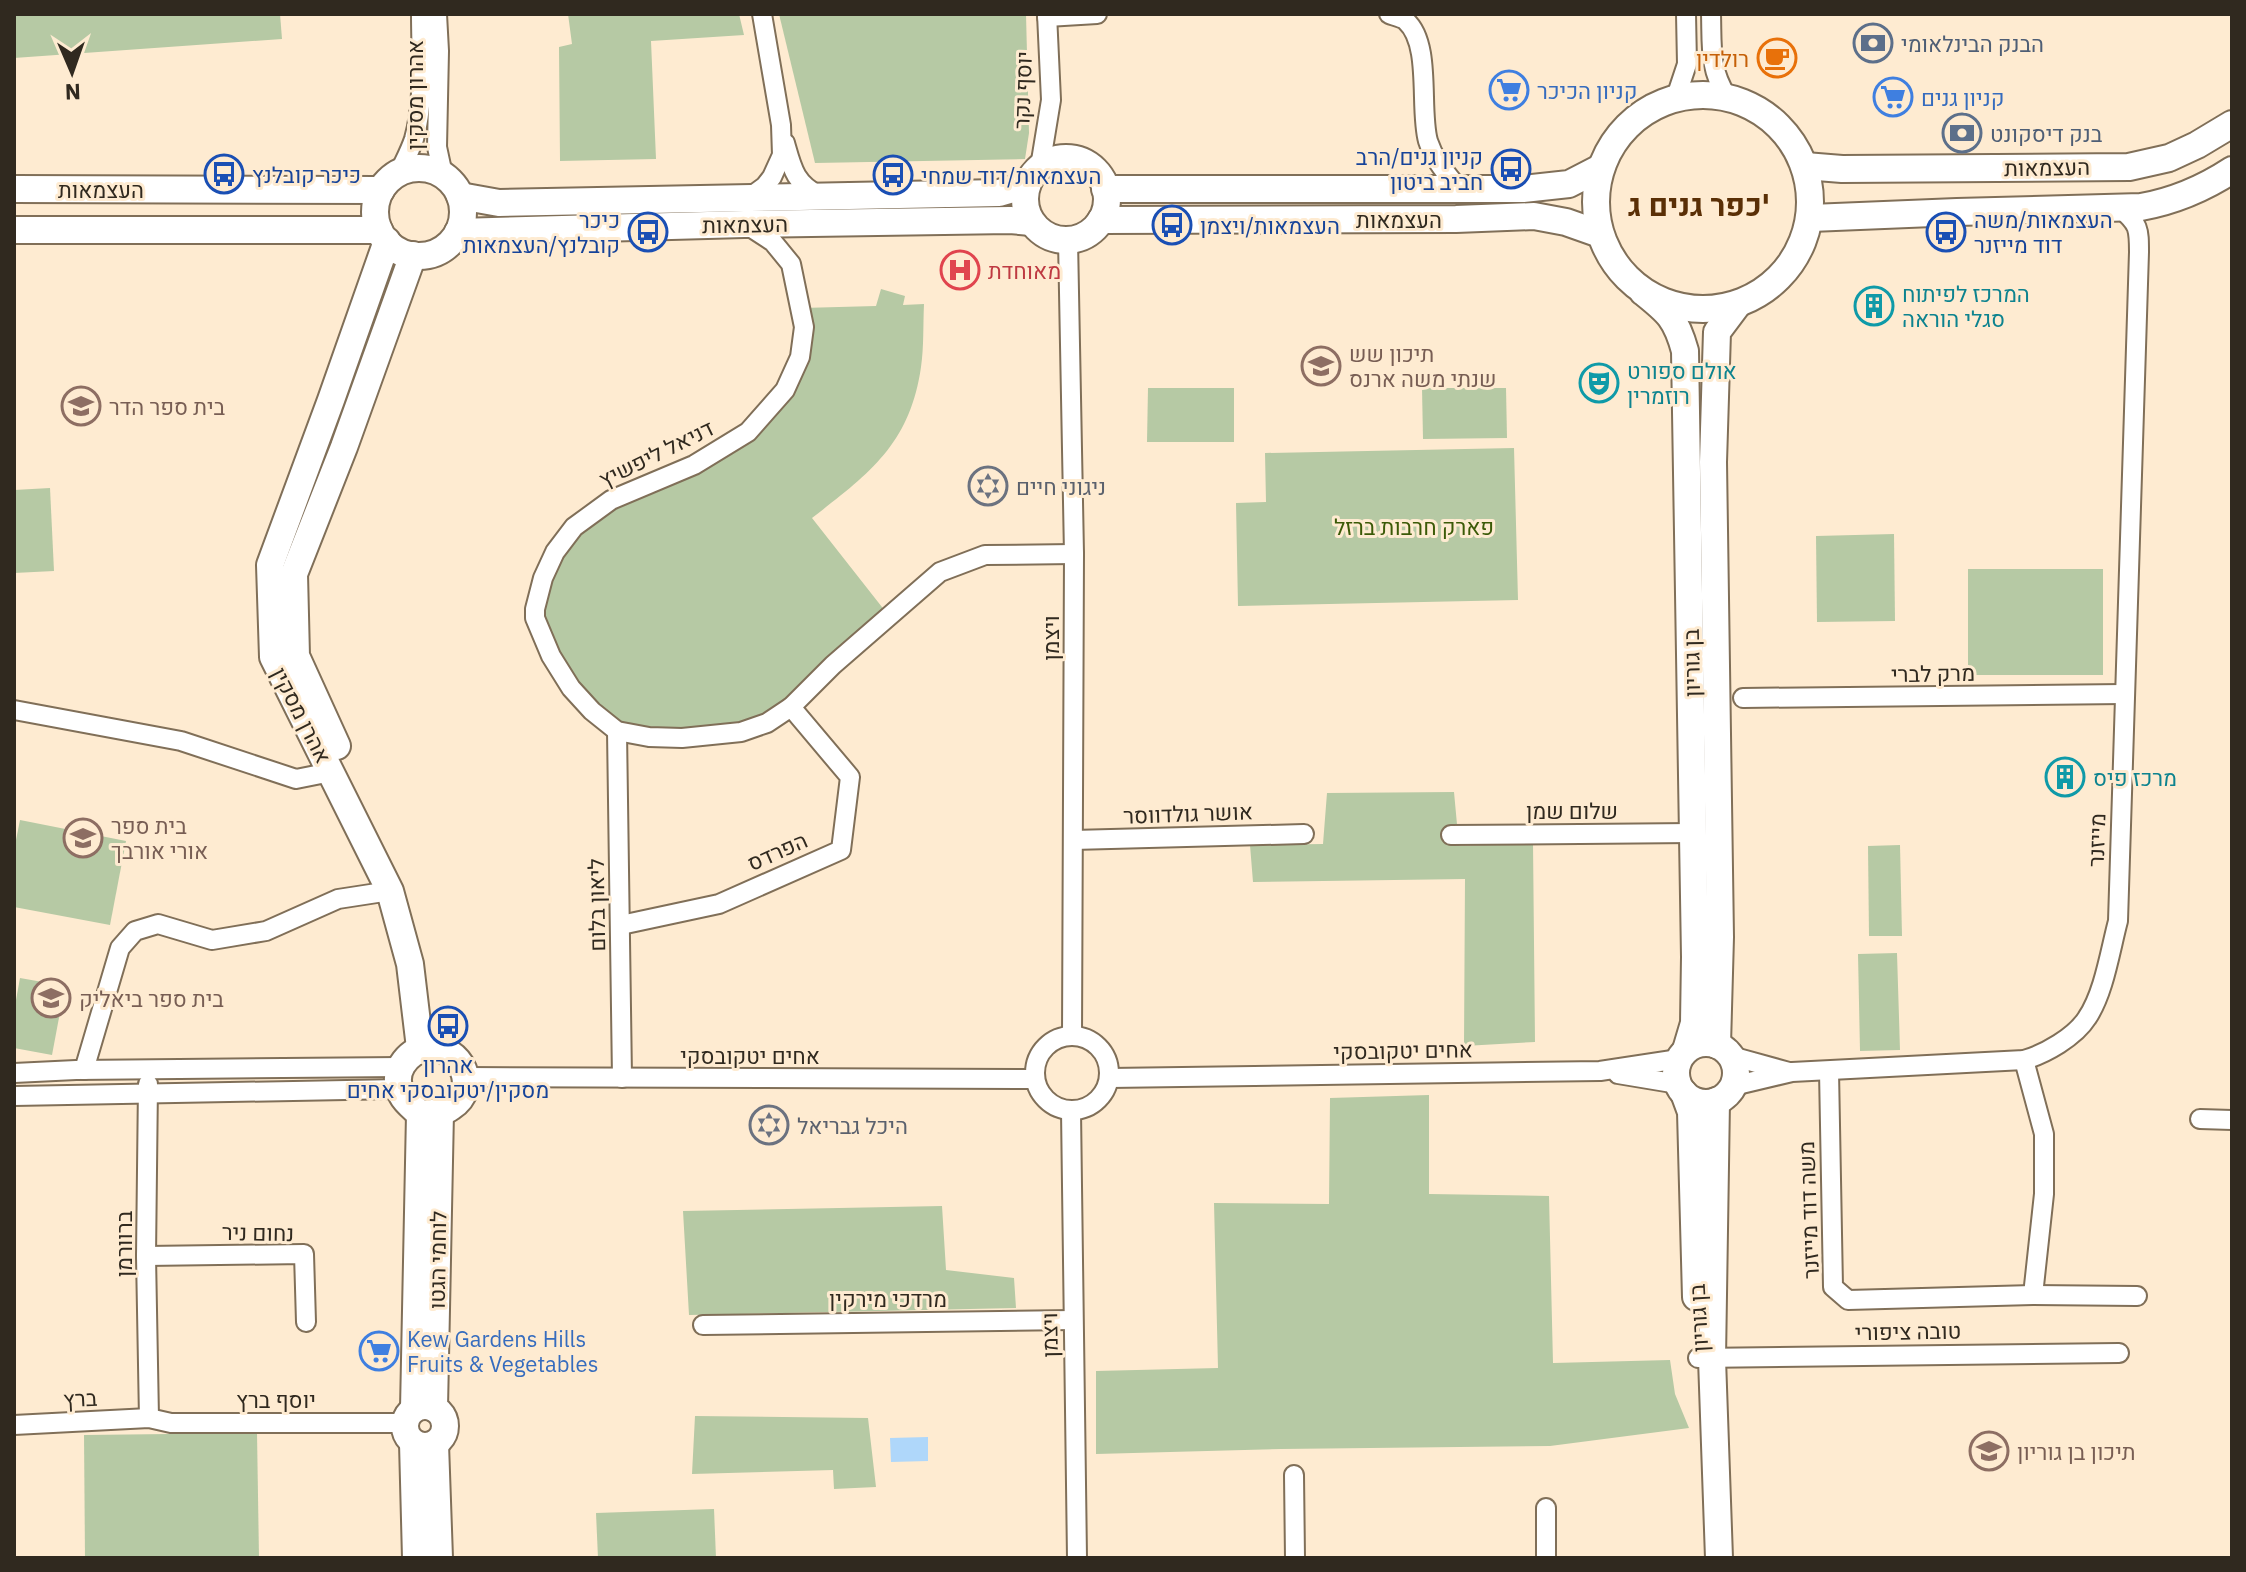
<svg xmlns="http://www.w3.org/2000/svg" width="2246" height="1572" font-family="'IBM Plex Sans',Heebo,sans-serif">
  <rect width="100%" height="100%" fill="#feebd1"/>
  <g fill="#b6c9a4">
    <polygon points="14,14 280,14 282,39 14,58"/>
    <polygon points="568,14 739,14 744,35 651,41 656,159 560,161 559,47 572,44"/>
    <polygon points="779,14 1026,14 1029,133 1025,159 815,163"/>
    <path d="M881,289l24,7 -2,9 21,-1c-1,21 0,43 -3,63 -11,77 -52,107 -109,151l77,98 -122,107 -118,14 -57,-26 -57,-93 39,-91 120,-62 91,-75 17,-82 74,-2z"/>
    <polygon points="1148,388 1234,388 1234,442 1147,442"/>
    <polygon points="1422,388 1506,388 1507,438 1423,439"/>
    <polygon points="1514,448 1518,600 1238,606 1236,503 1266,502 1265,453"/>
    <polygon points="50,488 54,571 14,573 14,490"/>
    <polygon points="1894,534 1895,621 1817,622 1816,536"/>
    <rect x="1968" y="569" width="135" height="106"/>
    <polygon points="1454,792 1459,846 1533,843 1535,1042 1464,1046 1465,879 1253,882 1250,845 1323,844 1327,793"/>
    <polygon points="20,820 126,841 110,925 14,907 14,850"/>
    <polygon points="1900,845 1902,936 1869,936 1868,846"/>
    <polygon points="1897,953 1900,1050 1860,1051 1858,954"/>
    <polygon points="20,978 65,986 52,1055 14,1048 14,1011"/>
    <polygon points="1429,1095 1429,1194 1549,1196 1553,1363 1670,1360 1675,1394 1689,1428 1550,1446 1281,1449 1096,1454 1096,1371 1218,1368 1214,1203 1329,1204 1330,1098"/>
    <polygon points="942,1206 946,1270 1014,1278 1016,1308 689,1315 683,1211"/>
    <polygon points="695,1416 868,1418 876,1487 834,1489 833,1470 692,1474"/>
    <polygon points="257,1433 259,1558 85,1558 84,1435"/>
    <polygon points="714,1509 716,1558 598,1558 596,1513"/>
  </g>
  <polygon fill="#afd7fa" points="928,1437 928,1461 891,1462 890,1438"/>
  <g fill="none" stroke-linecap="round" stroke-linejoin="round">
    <g stroke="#806f58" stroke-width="22">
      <g id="street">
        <polyline points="437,14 439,51 437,147 443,175"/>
        <path d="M1389,14c5,2 14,4 17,7 26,23 13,88 22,120 6,19 18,32 30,47"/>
        <path d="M1711,14c1,33 -2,54 16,83"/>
        <polyline points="1047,17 1097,14"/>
        <polyline points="1676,97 1687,64 1686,14"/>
        <path d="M785,143c7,25 10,41 35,53"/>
        <polyline points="1040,167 1051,100 1047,14"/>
        <path d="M399,173c5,-11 11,-22 15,-34 11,-39 7,-84 7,-125"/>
        <polyline points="750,197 765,186 772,177 782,155 781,125 762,14"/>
        <polyline points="747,225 773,242 791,264 804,327 800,357 785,390 748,432 694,465 611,500 574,527 555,552 543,578 535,609 535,618 551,656 571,688 592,711 617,731 649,737 682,738 741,732 767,723 791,707 833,665 940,572 985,555 1074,554"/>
        <polyline points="1068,240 1074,554 1072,1036"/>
        <polyline points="1743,698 2124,694"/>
        <polyline points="14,710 181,741 296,779 331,772"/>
        <polyline points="617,731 622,1078"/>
        <polyline points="1451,835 1693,833"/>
        <polyline points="1073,840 1304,834"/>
        <polyline points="621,925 719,904 841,850 850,777 791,707"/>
        <circle cx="1072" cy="1073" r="37"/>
        <polyline points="1731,1056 1789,1072"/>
        <polyline points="2024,1060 2044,1134 2044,1194 2033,1295"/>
        <polyline points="84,1070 120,948 135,931 158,924 212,940 266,931 338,899 390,891"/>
        <polyline points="1829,1071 1833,1287 1848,1300 2033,1295 2137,1296"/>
        <polyline points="14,1073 76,1070 401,1067"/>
        <polyline points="1618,1074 1678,1084"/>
        <polyline points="465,1077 1035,1079"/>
        <polyline points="1110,1078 1600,1071 1679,1059"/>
        <polyline points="148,1084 146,1256 149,1418"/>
        <path d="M1733,1086l59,-14 232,-12c21,-6 51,-23 63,-42 17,-25 23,-67 31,-97l21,-669c0,-23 0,-28 -19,-44"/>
        <polyline points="14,1096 399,1089"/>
        <polyline points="1071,1111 1077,1558"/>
        <polyline points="2200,1119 2232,1120"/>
        <polyline points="146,1256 304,1254 306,1322"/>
        <polyline points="703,1325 1073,1320"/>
        <polyline points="1698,1358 2119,1353"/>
        <polyline points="14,1425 149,1418 171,1423 405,1423"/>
        <polyline points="1294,1475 1295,1558"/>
        <polyline points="1546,1508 1546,1558"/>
      </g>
    </g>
    <g stroke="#806f58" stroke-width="30">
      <g id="secondary">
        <circle cx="1703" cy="202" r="107"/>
        <circle cx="1066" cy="199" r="41"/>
        <polyline points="1805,166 1842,169 2129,167 2169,158 2197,145 2232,124"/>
        <circle cx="419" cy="212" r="44"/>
        <polyline points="14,189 381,190"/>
        <polyline points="1105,189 1523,189 1569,184 1600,168"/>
        <polyline points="460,196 499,203 999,193 1027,185"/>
        <path d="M1811,218l146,-6 184,-5c34,-6 62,-18 91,-37"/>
        <polyline points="1101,220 1456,219 1534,216 1566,222 1600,234"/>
        <polyline points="14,230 379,230"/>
        <polyline points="458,232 744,224 1010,220 1031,222"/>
        <polyline points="387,241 331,400 270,565 273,657 390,891 410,964 420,1048"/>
        <path d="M1643,292c25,20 33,26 42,59l10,606 -1,66 -8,27"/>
        <polyline points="337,746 296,656 294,574 344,447 413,255"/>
        <circle cx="1706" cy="1073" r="30"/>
        <polyline points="1717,1045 1720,937 1713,462 1717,332 1738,304"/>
        <path d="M428,1047c33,0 53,40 23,60 -9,7 -21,6 -31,7 -6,-6 -14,-11 -18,-19 -12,-22 4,-43 26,-48z"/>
        <polyline points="1684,1093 1691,1112 1696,1297"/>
        <polyline points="1716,1101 1712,1359 1719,1558"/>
        <circle cx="425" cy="1426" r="20"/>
        <polyline points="434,1408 440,1112"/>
        <polyline points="414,1409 420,1114"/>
        <polyline points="413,1443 416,1558"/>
        <polyline points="435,1444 439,1558"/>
      </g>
    </g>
    <use href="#street" stroke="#fff" stroke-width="18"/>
    <use href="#secondary" stroke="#fff" stroke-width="26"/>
  </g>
  <defs>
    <g id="bank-ring" transform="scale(2)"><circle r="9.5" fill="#feebd1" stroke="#5c6f8a" stroke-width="1.5"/><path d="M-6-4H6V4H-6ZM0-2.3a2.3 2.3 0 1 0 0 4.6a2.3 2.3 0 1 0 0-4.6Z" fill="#5c6f8a"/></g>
    <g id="cafe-ring" transform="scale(2)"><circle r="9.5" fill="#feebd1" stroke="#e8710a" stroke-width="1.5"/><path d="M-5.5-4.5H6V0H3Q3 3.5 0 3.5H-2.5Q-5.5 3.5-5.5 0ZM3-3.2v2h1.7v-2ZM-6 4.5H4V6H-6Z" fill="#e8710a"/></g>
    <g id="supermarket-ring" transform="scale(2)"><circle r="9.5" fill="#feebd1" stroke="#3f7fe0" stroke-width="1.5"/><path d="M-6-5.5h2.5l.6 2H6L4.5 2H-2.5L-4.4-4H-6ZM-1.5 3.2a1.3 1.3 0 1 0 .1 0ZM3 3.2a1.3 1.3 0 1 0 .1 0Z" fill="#3f7fe0"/></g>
    <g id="bus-ring" transform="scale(2)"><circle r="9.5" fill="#feebd1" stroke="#1a4fb4" stroke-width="1.5"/><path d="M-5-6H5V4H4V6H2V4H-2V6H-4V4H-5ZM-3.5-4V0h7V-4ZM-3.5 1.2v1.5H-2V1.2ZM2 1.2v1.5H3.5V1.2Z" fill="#1a4fb4"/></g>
    <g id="hospital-ring" transform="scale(2)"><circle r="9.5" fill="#feebd1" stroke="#e0444e" stroke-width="1.5"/><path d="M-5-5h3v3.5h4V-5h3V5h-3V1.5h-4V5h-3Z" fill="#e0444e"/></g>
    <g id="building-ring" transform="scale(2)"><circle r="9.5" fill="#feebd1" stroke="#0f9aa8" stroke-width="1.5"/><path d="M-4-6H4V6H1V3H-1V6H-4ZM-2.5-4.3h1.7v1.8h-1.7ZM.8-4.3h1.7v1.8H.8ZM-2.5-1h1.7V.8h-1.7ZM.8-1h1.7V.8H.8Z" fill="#0f9aa8"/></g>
    <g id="school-ring" transform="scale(2)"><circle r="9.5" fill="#feebd1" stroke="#8d6e63" stroke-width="1.5"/><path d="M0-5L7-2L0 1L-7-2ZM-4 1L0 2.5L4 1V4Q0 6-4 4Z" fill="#8d6e63"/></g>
    <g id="theatre-ring" transform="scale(2)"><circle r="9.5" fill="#feebd1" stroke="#0f9aa8" stroke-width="1.5"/><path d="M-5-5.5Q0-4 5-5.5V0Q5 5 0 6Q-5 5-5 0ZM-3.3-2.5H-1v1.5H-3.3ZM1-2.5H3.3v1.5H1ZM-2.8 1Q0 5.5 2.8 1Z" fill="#0f9aa8"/></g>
    <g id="synagogue-ring" transform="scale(2)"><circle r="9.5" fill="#feebd1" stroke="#6b7280" stroke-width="1.5"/><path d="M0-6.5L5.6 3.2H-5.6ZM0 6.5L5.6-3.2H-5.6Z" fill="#6b7280"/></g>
  </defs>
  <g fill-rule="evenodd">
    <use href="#bank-ring" x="1873" y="43"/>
    <use href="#cafe-ring" x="1777" y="58"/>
    <use href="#supermarket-ring" x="1509" y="90"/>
    <use href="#supermarket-ring" x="1893" y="97"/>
    <use href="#bank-ring" x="1962" y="133"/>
    <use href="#bus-ring" x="1511" y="169"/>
    <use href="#bus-ring" x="224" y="174"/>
    <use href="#bus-ring" x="893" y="175"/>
    <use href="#bus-ring" x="1172" y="225"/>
    <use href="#bus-ring" x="648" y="232"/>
    <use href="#bus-ring" x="1946" y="232"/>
    <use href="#hospital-ring" x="960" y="270"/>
    <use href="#building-ring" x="1874" y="306"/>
    <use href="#school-ring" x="1321" y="366"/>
    <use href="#theatre-ring" x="1599" y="383"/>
    <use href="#school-ring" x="81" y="406"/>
    <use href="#synagogue-ring" x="988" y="486"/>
    <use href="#building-ring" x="2065" y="777"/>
    <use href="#school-ring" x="83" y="838"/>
    <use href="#school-ring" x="51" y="998"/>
    <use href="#bus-ring" x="448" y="1026"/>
    <use href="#synagogue-ring" x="769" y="1125"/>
    <use href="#supermarket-ring" x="379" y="1351"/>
    <use href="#school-ring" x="1989" y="1451"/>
  </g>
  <g text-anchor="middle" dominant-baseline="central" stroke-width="6" stroke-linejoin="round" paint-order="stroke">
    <g font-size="22" fill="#4e5e75" stroke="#feebd1" text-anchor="start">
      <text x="1901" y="43">הבנק הבינלאומי</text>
      <text x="1990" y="133">בנק דיסקונט</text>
    </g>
    <g font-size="22" fill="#c56008" stroke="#feebd1" text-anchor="end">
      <text x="1749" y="58">רולדין</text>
    </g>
    <g font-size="22" fill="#30291f" stroke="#feebd1">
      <text transform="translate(1022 90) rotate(-88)">יוסף נקר</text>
      <text transform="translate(414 95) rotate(-90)">אהרון מסקין</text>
      <text transform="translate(2047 167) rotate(-1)">העצמאות</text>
      <text x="101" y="189">העצמאות</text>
      <text x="1399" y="219">העצמאות</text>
      <text transform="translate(745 224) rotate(-1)">העצמאות</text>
      <text transform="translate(656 453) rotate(-26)">דניאל ליפשיץ</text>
      <text transform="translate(1050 638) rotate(-90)">ויצמן</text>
      <text transform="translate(1691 663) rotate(-91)">בן גוריון</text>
      <text transform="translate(1933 673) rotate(-1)">מרק לברי</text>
      <text transform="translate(302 715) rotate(63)">אהרן מסקין</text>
      <text x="1572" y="810">שלום שמן</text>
      <text transform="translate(1188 813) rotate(-2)">אושר גולדווסר</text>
      <text transform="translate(2096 840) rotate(-88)">מייזנר</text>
      <text transform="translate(777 851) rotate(-24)">הפרדס</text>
      <text transform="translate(596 905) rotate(-91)">ליאון בלום</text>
      <text transform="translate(1403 1050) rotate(-1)">אחים יטקובסקי</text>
      <text x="750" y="1055">אחים יטקובסקי</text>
      <text transform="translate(1808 1210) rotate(-92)">משה דוד מייזנר</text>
      <text transform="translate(258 1232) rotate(1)">נחום ניר</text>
      <text transform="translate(123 1244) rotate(-90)">ברוורמן</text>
      <text transform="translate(437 1260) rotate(-89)">לוחמי הגטו</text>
      <text x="888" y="1298">מרדכי מירקין</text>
      <text transform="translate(1698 1318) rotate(-93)">בן גוריון</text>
      <text transform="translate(1908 1331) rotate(-1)">טובה ציפורי</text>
      <text transform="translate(1049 1335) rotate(-91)">ויצמן</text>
      <text transform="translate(80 1398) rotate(-3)">ברץ</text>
      <text x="276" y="1399">יוסף ברץ</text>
    </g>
    <g font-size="22" fill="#366cbe" stroke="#feebd1" text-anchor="start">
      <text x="1537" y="90">קניון הכיכר</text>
      <text x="1921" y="97">קניון גנים</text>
      <text x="407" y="1338">Kew Gardens Hills<tspan x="407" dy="25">Fruits &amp; Vegetables</tspan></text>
    </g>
    <g font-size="22" fill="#164399" stroke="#feebd1" text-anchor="start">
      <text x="1483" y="156" text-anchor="end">קניון גנים/הרב<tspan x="1483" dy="25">חביב ביטון</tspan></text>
      <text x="252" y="174">כיכר קובלנץ</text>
      <text x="921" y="175">העצמאות/דוד שמחי</text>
      <text x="620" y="219" text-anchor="end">כיכר<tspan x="620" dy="25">קובלנץ/העצמאות</tspan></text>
      <text x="1974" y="219">העצמאות/משה<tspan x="1974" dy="25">דוד מייזנר</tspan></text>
      <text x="1200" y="225">העצמאות/ויצמן</text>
      <text x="448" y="1064" text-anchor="middle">אהרון<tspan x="448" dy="25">מסקין/יטקובסקי אחים</tspan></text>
    </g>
    <g font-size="22" fill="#be3a42" stroke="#feebd1" text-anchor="start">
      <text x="988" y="270">מאוחדת</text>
    </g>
    <g font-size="22" fill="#0d838f" stroke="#feebd1" text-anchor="start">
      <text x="1902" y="293">המרכז לפיתוח<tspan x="1902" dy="25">סגלי הוראה</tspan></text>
      <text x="1627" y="370">אולם ספורט<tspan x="1627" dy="25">רוזמרין</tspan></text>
      <text x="2093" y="777">מרכז פיס</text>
    </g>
    <g font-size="22" fill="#785e54" stroke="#feebd1" text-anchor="start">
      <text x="1349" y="353">תיכון שש<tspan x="1349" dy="25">שנתי משה ארנס</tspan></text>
      <text x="109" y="406">בית ספר הדר</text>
      <text x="111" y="825">בית ספר<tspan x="111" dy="25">אורי אורבך</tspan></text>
      <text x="79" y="998">בית ספר ביאליק</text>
      <text x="2017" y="1451">תיכון בן גוריון</text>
    </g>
    <g font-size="22" fill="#5b616d" stroke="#feebd1" text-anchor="start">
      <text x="1016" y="486">ניגוני חיים</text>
      <text x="797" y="1125">היכל גבריאל</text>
    </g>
    <g font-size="22" fill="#3b5a07" stroke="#feebd1">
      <text x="1414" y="526">פארק חרבות ברזל</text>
    </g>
    <g font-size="30" font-weight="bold" fill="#5a2f06" stroke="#feebd1">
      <text x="1699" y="204">כפר גנים ג'</text>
    </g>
  </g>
  <rect width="2246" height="1572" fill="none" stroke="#30291f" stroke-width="32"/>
  <g transform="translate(72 72) rotate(178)" stroke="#feebd1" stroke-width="6" paint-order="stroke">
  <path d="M0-6L14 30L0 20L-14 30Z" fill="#30291f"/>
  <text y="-12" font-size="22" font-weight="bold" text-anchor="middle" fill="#30291f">N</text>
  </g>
</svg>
